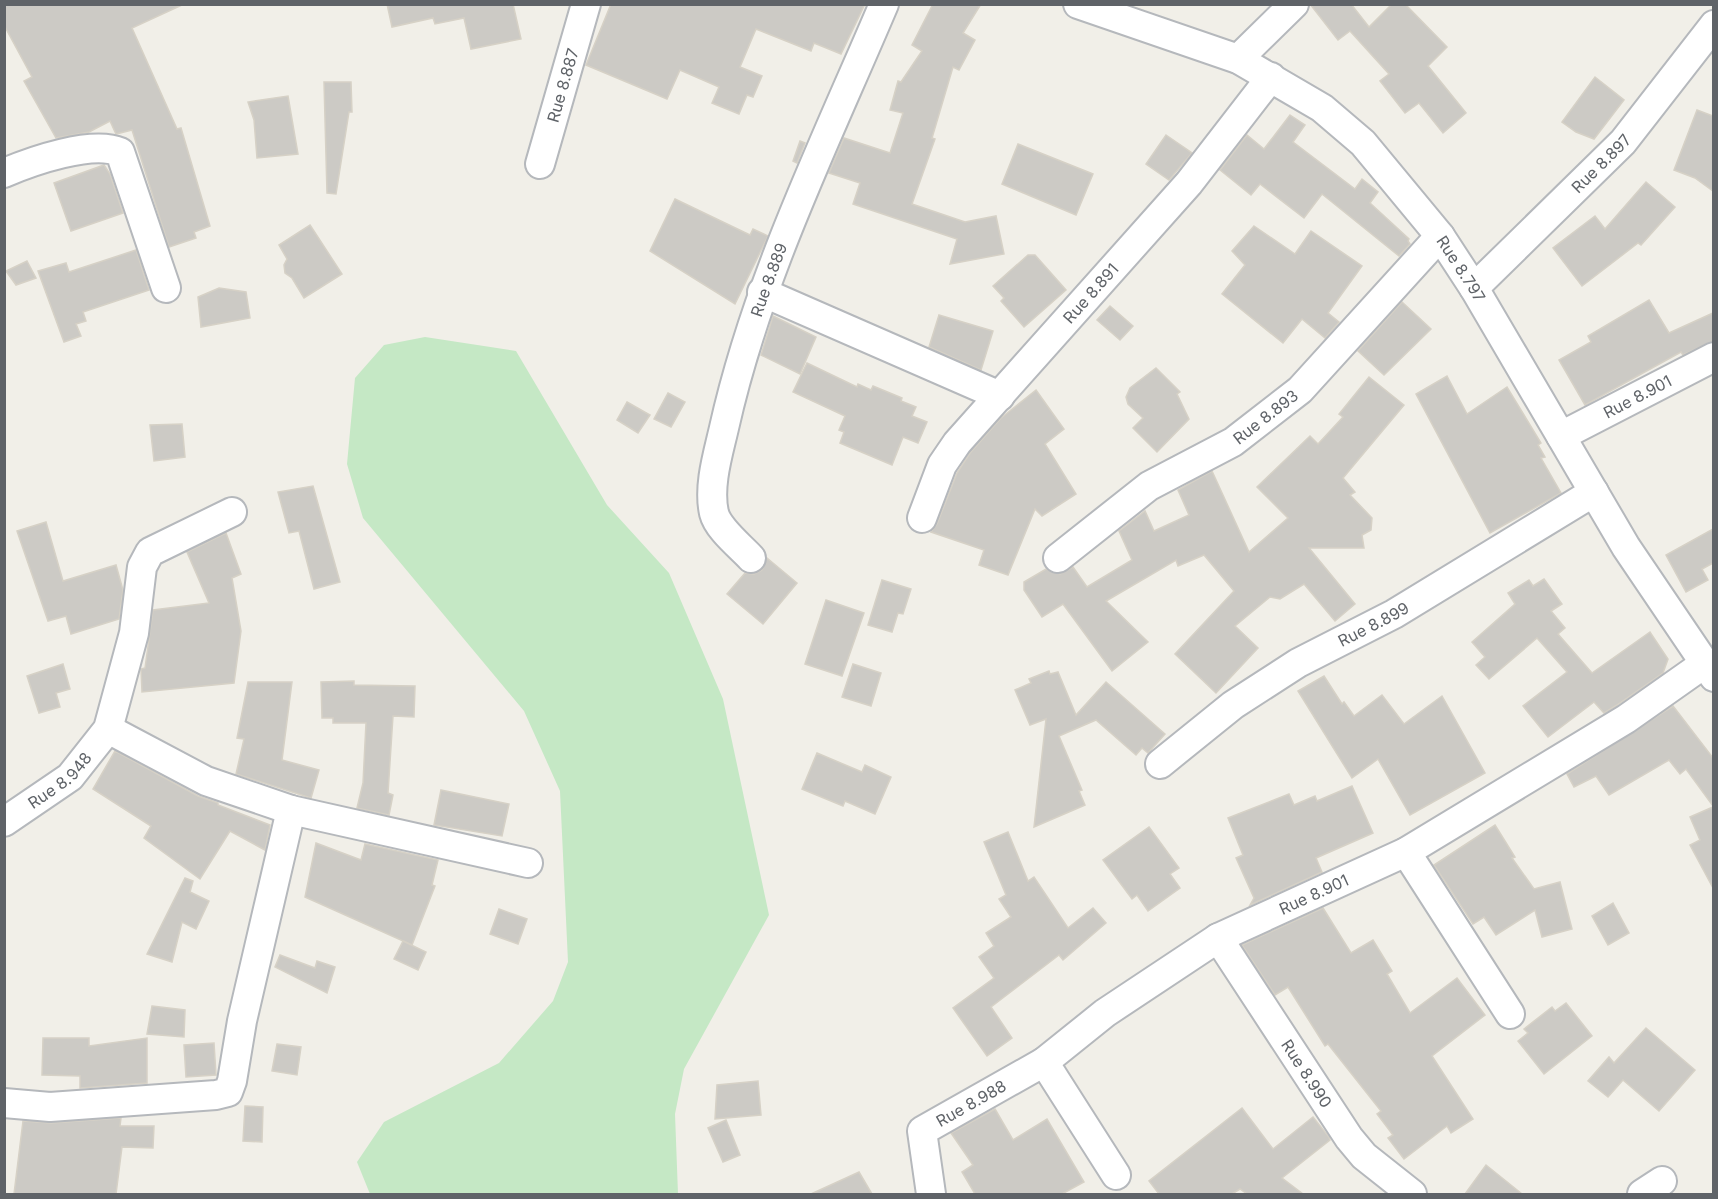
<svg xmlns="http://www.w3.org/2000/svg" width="1718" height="1199" font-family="Inter,sans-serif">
  <rect width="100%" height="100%" fill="#f1efe8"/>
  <polygon fill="#c5e8c5" points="425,337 516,351 607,505 669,573 723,699 769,915 684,1069 675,1114 678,1194 370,1194 357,1162 384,1122 499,1063 553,1001 568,962 560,791 524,711 363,518 347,464 355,378 384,345"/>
  <g fill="#cccac5" stroke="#d6d1c6" stroke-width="1.5">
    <polygon points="4,4 184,4 132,28 177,129 181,128 210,226 194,232 196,238 169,247 132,130 116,134 110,121 89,132 56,138 24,81 32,77 4,25"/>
    <polygon points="387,4 513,4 521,39 471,49 464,18 435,24 433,18 392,27"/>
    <polygon points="611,4 865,4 841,54 814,43 811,51 756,29 740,67 762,76 753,97 747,95 739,114 712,103 719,87 680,70 667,99 586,65"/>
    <polygon points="933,4 981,4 963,33 975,40 959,70 953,67 932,138 935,139 912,204 965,222 996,216 1004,254 950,264 957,239 853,204 860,183 829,173 844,138 890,153 903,113 890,110 893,99 898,81 901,82 922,51 912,45"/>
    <polygon points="1310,4 1351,4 1369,27 1392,4 1405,4 1447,47 1428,66 1466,113 1443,133 1419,103 1405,113 1380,81 1389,74 1350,31 1338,40"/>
    <polygon points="1595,77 1624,100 1594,139 1576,132 1562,122"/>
    <polygon points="324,82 351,82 352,112 349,112 336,194 327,193"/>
    <polygon points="288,96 298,154 257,158 254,120 248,102"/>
    <polygon points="1697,110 1713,116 1713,191 1695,178 1674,170"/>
    <polygon points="1290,115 1305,125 1293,142 1355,189 1362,179 1378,192 1370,203 1409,239 1408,241 1410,244 1399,256 1322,194 1304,218 1260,184 1251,195 1220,170 1247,135 1264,149"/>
    <polygon points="1166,135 1192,153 1169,180 1146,164"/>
    <polygon points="800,141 805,143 797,163 793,161"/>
    <polygon points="1018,144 1093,174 1076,215 1002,184"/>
    <polygon points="104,165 110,174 123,213 71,231 54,183"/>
    <polygon points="1646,182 1675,207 1641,245 1638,243 1582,286 1553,248 1595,216 1605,229"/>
    <polygon points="675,199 750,235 753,229 768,236 735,304 650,251"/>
    <polygon points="310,225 342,274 304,298 292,278 285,273 284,265 287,259 279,245"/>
    <polygon points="1254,226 1295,254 1311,231 1362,266 1328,313 1339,322 1325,338 1302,319 1283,343 1222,294 1245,265 1232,251"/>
    <polygon points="136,250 149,290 83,312 86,321 76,324 81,336 64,342 38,271 66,263 69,272"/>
    <polygon points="1028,255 1035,255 1066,290 1024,327 1001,301 1004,298 993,286"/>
    <polygon points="27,261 36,278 16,285 6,271"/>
    <polygon points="219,288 246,292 250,318 201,327 198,297"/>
    <polygon points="1649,300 1669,333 1713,313 1713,341 1683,355 1681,352 1585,405 1559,360 1591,342 1588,336"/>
    <polygon points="1402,302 1431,329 1384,375 1358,351"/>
    <polygon points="1110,306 1133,326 1120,340 1097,320"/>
    <polygon points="939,315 993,331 981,370 929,347"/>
    <polygon points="773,316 816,337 800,374 761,355"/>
    <polygon points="807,363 857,387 858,384 871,390 873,386 902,398 901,401 916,407 912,416 927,422 918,443 903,437 892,465 840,443 844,432 839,430 845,416 793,392"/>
    <polygon points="1156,368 1180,392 1177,394 1189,419 1157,452 1133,428 1143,418 1128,404 1126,397 1130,388"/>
    <polygon points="1447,376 1467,414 1507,387 1541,443 1538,445 1545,457 1541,458 1561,493 1490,533 1416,394"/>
    <polygon points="1369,377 1404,405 1343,478 1355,492 1350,495 1372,518 1371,530 1362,535 1364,548 1309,548 1355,604 1335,621 1304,584 1280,599 1270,597 1235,626 1258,648 1216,693 1175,654 1234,591 1204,555 1178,566 1176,560 1106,601 1148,642 1112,671 1063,604 1042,617 1024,590 1024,582 1046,569 1060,574 1073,567 1087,587 1132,560 1119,531 1145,511 1154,531 1189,515 1178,490 1212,471 1249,552 1288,518 1257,487 1310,436 1318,444 1343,417 1339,414"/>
    <polygon points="1036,390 1064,429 1045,444 1076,494 1042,516 1035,509 1008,575 979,565 984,550 931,532 937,524 957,473 970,453 1001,418"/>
    <polygon points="668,393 685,402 671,427 654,419"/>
    <polygon points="627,402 650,415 638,433 617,420"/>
    <polygon points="182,424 185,457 154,461 150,425"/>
    <polygon points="313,486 340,582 314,589 299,531 289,533 278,492"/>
    <polygon points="46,522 63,581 116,565 123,590 119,619 71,634 66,616 48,621 17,531"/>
    <polygon points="1713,529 1713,563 1702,569 1708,580 1686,592 1666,555"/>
    <polygon points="226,533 241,574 232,578 241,631 234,683 142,692 141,669 145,668 153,610 209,603 187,552"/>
    <polygon points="767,558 797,583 763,624 727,594 745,573 754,574 762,570"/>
    <polygon points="1544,579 1562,604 1551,611 1565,628 1558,634 1592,673 1650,632 1668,659 1663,673 1617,705 1604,713 1594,702 1548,737 1523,706 1567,672 1537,638 1489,679 1476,665 1485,657 1472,642 1515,604 1508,593 1529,580 1533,586"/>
    <polygon points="882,580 911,589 903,614 898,613 892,632 868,625"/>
    <polygon points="826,600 864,613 842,676 805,664"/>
    <polygon points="63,664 70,689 56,693 60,707 39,713 27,676"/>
    <polygon points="853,664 881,673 871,706 842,697"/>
    <polygon points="1049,671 1050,674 1058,672 1076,715 1106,682 1165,734 1148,753 1142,748 1136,755 1096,720 1059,736 1082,790 1079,791 1085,805 1034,827 1046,719 1030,725 1015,690 1031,683 1029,679"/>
    <polygon points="1324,676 1342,704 1344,702 1354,716 1382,695 1404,724 1442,696 1485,773 1410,815 1378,759 1352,778 1298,691"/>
    <polygon points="354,681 354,685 415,686 414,717 393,716 388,793 393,795 389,815 357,808 363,783 366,723 333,723 333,718 322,718 321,682"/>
    <polygon points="248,682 292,682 282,760 319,770 311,798 236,774 244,739 237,738"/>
    <polygon points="1673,706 1713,758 1713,806 1686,769 1680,774 1669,760 1609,795 1596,776 1574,787 1567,774"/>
    <polygon points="115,751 198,796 218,803 218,805 270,825 265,850 230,831 200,879 144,838 151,826 93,789"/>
    <polygon points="817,753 862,772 865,765 891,777 875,814 845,801 843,806 802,789"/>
    <polygon points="1352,786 1373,833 1316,858 1322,872 1250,905 1254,898 1236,858 1243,855 1228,818 1289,794 1294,805 1315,796 1317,801"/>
    <polygon points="441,790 509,804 502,836 434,825"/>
    <polygon points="1713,807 1713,888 1690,845 1700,840 1690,817"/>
    <polygon points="1495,825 1515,857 1512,858 1534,889 1560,882 1572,929 1542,937 1535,910 1496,935 1484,917 1473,924 1434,865"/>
    <polygon points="1149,827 1179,868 1170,874 1180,888 1148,911 1137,895 1132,899 1103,860"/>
    <polygon points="1008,832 1028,881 1034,877 1068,928 1093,908 1106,923 1063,960 1059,955 991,1007 1012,1038 987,1056 953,1008 994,978 979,957 994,946 986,933 1011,917 999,899 1006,895 984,842"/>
    <polygon points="316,843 361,860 365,844 438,860 432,885 435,886 412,945 305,897"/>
    <polygon points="185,878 193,881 190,892 209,901 196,929 182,922 172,962 147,954"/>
    <polygon points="1613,903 1629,933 1608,945 1592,916"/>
    <polygon points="1323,908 1351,953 1373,940 1392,971 1387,974 1410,1013 1457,978 1485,1015 1432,1056 1473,1119 1451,1133 1447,1126 1404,1159 1388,1138 1393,1135 1377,1114 1381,1111 1328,1044 1325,1046 1288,987 1275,995 1242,945"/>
    <polygon points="499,909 527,919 518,944 490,934"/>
    <polygon points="403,941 426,952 418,970 394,959"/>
    <polygon points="280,955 315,968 317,961 335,967 327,993 275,967"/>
    <polygon points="1566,1003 1592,1036 1544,1074 1518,1041 1528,1033 1524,1029 1552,1007 1555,1011"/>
    <polygon points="152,1006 185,1010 184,1037 147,1034"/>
    <polygon points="1646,1028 1695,1070 1659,1111 1623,1080 1608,1097 1588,1081 1609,1057 1614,1063"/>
    <polygon points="43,1038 89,1038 89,1046 147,1038 147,1083 80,1088 80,1076 42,1075"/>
    <polygon points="214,1043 216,1075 186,1077 184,1045"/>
    <polygon points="277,1044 301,1047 297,1075 272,1071"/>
    <polygon points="758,1081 761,1115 715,1119 717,1085"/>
    <polygon points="245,1106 263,1107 262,1142 243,1141"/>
    <polygon points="1242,1108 1273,1149 1313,1117 1329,1137 1330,1140 1282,1178 1303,1194 1247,1194 1240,1189 1232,1194 1159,1194 1149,1181"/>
    <polygon points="995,1109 1013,1140 1047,1119 1084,1182 1062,1194 975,1194 962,1172 973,1165 951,1133"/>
    <polygon points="121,1118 120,1126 154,1126 153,1148 122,1147 116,1194 14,1194 23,1121 51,1123"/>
    <polygon points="726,1120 740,1155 723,1162 708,1128"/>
    <polygon points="1486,1165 1522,1194 1465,1194"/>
    <polygon points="859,1172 872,1194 811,1194"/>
  </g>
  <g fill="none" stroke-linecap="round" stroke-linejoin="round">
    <g stroke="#b5b8bc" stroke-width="32">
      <g id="minor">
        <path id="s1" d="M1078,4l160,55 84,49 41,35 77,93 34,52 152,259 88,130"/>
        <polyline points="1238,59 1294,4"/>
        <path id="s2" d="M540,164l46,-160"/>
        <path d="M4,173c28,-12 88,-33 116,-21l46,136"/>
        <path id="s3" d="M1474,288l149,-146 91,-117"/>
        <polyline points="762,292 1000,396"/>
        <path id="s4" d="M1561,436l153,-79"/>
        <path id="s5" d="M922,518l20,-53 15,-22 232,-260 82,-106"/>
        <path id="s6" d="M751,558c-11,-12 -33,-29 -37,-45 -6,-27 4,-59 10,-85 33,-148 101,-285 160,-424"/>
        <path id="s7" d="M1058,558l91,-72 84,-44 67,-52 140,-154"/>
        <polyline points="108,729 206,781 291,810 528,863"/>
        <path id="s8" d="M1160,764l73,-59 65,-42 96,-49 200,-122"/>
        <path id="s9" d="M4,822l66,-45 38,-48 26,-96 8,-66 8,-15 82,-40"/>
        <polyline points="1406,852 1510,1014"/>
        <path id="s10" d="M1218,938l131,200 15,18 48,38"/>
        <polyline points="4,1103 50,1107 216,1095 228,1092 232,1081 242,1021 291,810"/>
        <path id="s11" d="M1116,1175l-72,-113 61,-49 113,-75 188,-86 220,-133 78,-55"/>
        <path id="s12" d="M931,1194l-9,-63 122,-69"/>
        <polyline points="1642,1194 1662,1181"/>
      </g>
    </g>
    <use href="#minor" stroke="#fff" stroke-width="28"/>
  </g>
  <g text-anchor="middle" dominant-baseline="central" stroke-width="6" stroke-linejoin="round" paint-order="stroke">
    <g font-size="16" fill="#5f6368" stroke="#fff">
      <text stroke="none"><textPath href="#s2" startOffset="82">Rue 8.887</textPath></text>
      <text stroke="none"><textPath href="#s3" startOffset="178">Rue 8.897</textPath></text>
      <text stroke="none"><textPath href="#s1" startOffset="480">Rue 8.797</textPath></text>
      <text stroke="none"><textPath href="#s6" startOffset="300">Rue 8.889</textPath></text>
      <text stroke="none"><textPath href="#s5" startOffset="284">Rue 8.891</textPath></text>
      <text stroke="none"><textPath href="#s4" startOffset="86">Rue 8.901</textPath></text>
      <text stroke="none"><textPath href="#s7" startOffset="252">Rue 8.893</textPath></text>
      <text stroke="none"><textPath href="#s8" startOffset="256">Rue 8.899</textPath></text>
      <text stroke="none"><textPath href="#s9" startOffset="70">Rue 8.948</textPath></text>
      <text stroke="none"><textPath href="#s11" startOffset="453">Rue 8.901</textPath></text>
      <text stroke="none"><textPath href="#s10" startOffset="162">Rue 8.990</textPath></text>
      <text stroke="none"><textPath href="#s12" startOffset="120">Rue 8.988</textPath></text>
    </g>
  </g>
  <rect width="1718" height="1199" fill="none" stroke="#5f6368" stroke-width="12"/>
</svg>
